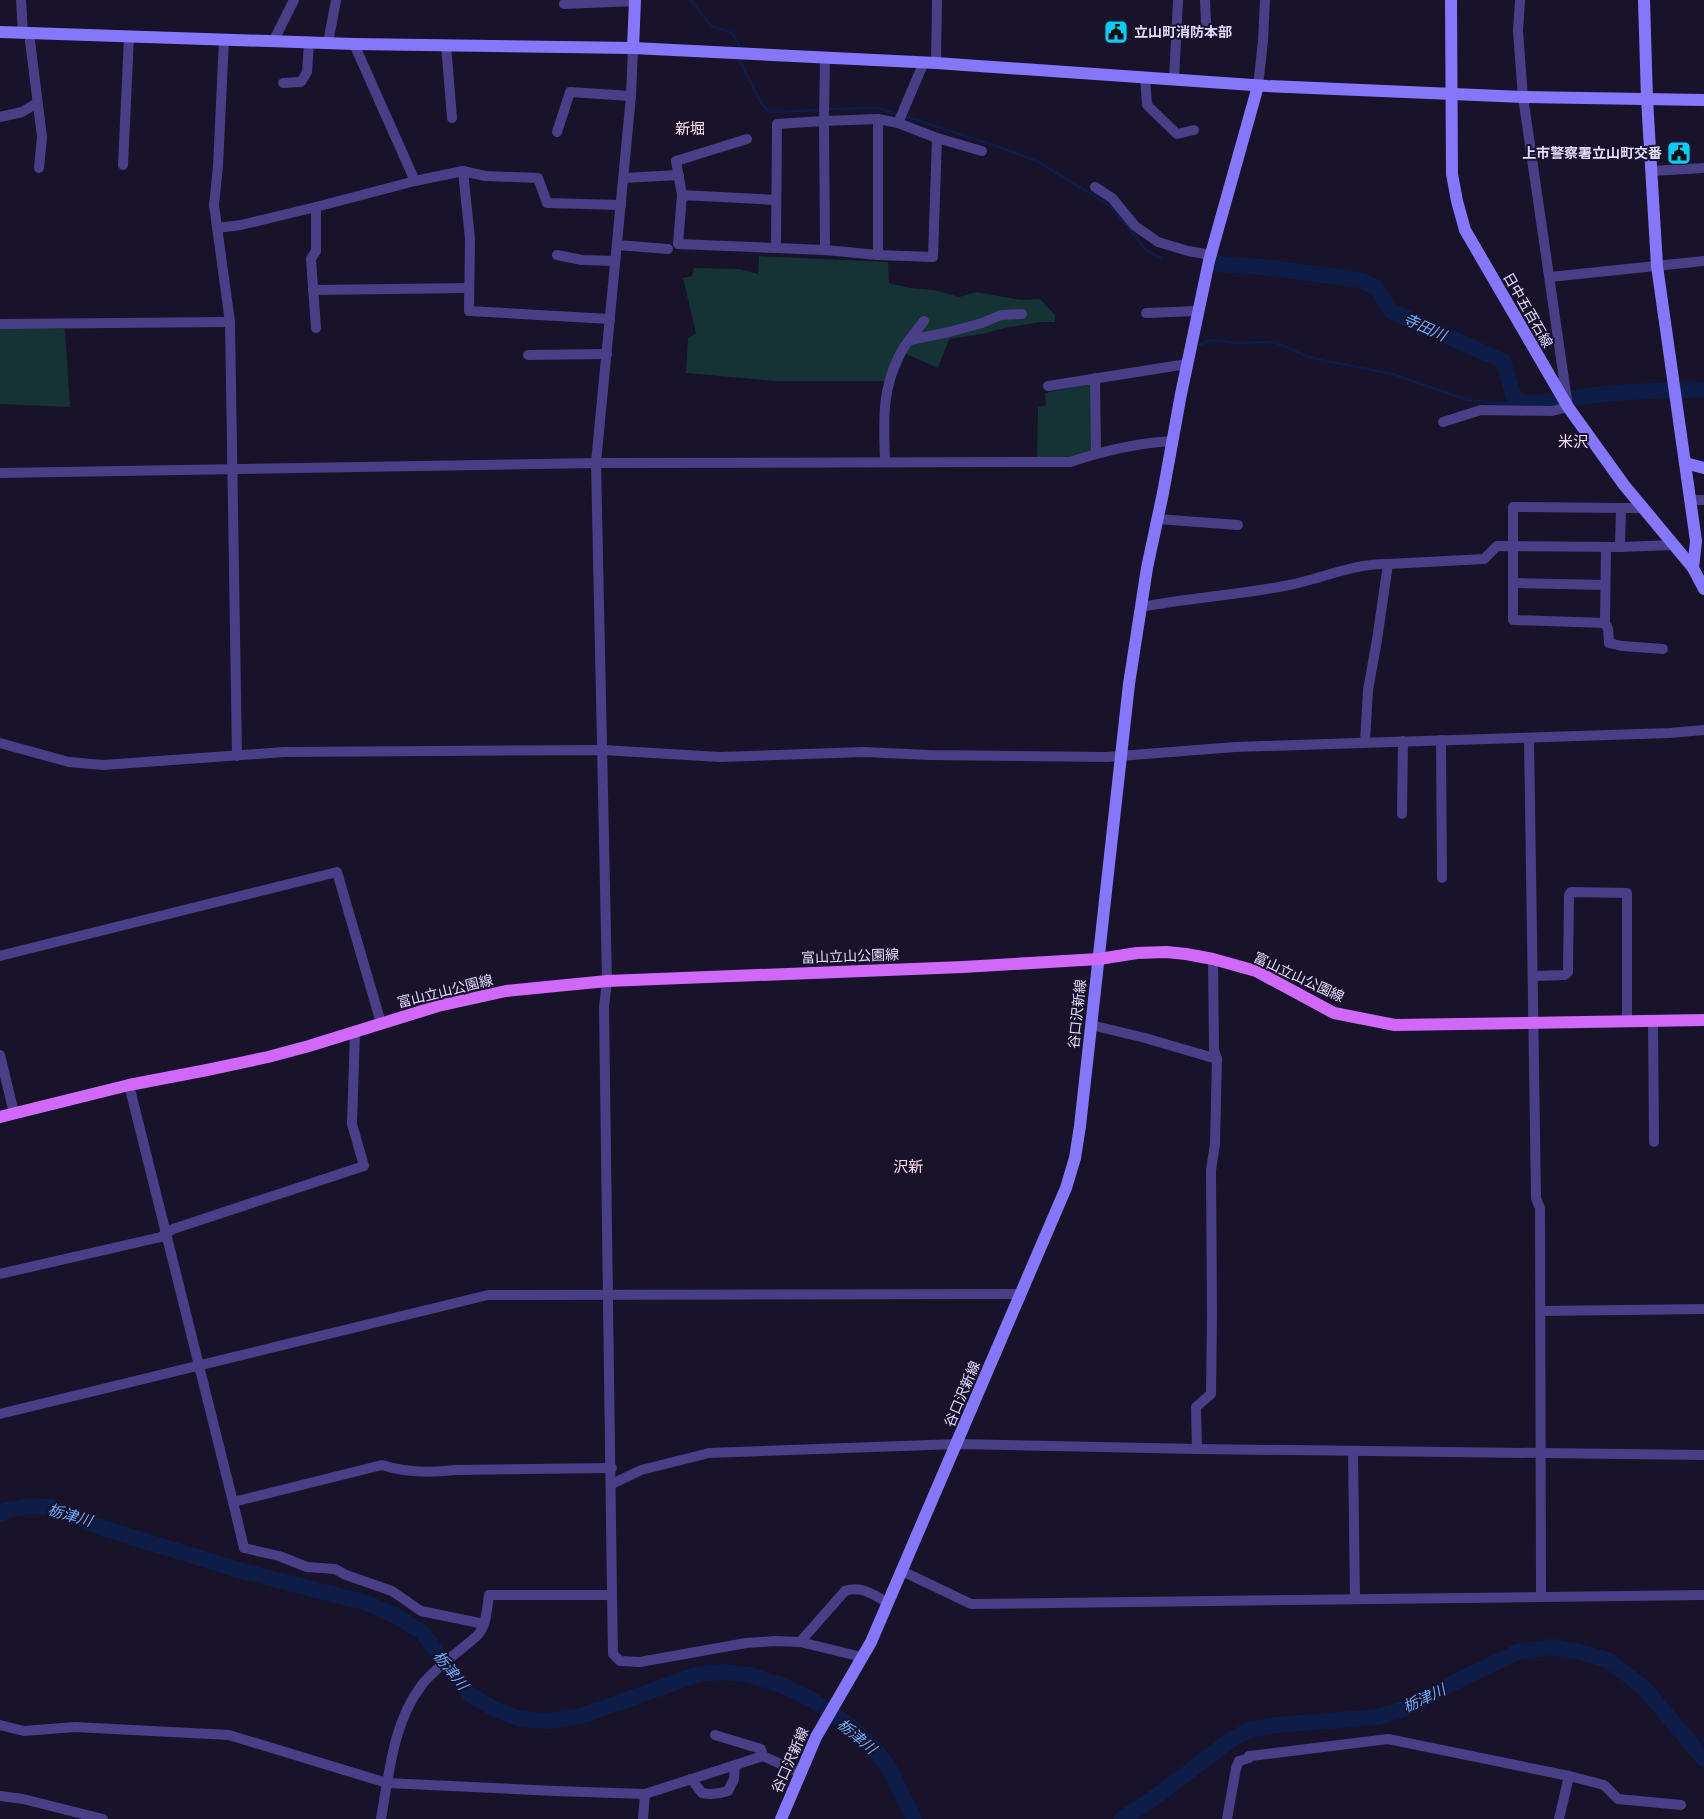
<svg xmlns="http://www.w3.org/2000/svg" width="1704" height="1819" font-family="'Asap Condensed','Noto Sans JP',sans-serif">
  <rect width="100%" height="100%" fill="#18122a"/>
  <g fill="#153234">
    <polygon points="759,256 888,262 889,283 910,288 934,290 959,297 976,292 1021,300 1040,299 1055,315 1055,322 1041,322 1004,328 982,334 949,339 938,368 906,354 894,381 776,381 686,373 688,338 696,333 683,278 692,276 694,268 740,269 758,274"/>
    <polygon points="0,328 65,329 70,407 0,404"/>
    <polygon points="1092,383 1092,451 1070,459 1037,459 1038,407 1046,405 1045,393"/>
  </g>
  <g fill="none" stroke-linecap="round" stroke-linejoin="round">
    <g stroke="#0d1d48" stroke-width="2.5">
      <polyline points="691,0 711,26 732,33 739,45 739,49"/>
      <polyline points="740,57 740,61 761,103 769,112 820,110"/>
      <polyline points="826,109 878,108 899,115"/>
      <polyline points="904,116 994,145 1039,162 1110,206 1147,251 1162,258"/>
      <polyline points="1199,345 1211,340 1236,343 1265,342 1277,343 1306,356 1321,360 1393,374 1467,400 1500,403 1524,403"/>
    </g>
    <g stroke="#0d1d48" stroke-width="16">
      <polyline points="1218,264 1263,267 1359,280 1376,287 1391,311 1503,361 1514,397 1524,403 1557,401"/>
      <path d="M1574,398c43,-7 86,-8 130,-8"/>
      <polyline points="0,1514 7,1510 28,1506 50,1507 103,1528 242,1571 367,1603 398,1617 422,1632 468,1693 494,1709 520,1719 548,1721 581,1716 699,1674 722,1672 749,1675 781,1685 811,1699 851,1727 873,1747 888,1766 914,1819"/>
      <polyline points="1122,1819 1161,1793 1232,1739 1250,1730 1276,1725 1378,1717 1407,1708 1459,1680 1518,1652 1552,1647 1580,1652 1608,1660 1644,1688 1704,1759"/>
    </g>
    <g stroke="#483f87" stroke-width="10">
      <polyline points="21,0 23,33"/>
      <polyline points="1205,0 1206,23"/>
      <polyline points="564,4 635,1"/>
      <polyline points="29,33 42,137 39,168"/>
      <polyline points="224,40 218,166 214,205 230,322 237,756"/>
      <polyline points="273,42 294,0"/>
      <polyline points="328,43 336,0"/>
      <polyline points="354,44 415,181"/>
      <polyline points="446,45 452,118"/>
      <polyline points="825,57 824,121 878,119"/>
      <polyline points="936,63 937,0"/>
      <polyline points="1145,77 1147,105 1177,134 1194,130"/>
      <polyline points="1174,79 1178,0"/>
      <polyline points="283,83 301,82 307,72 309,43"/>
      <polyline points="1258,86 1263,41 1265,0"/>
      <polyline points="0,117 22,112 37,103"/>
      <polygon points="824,121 825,250 776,248 777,124"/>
      <polyline points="898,123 937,138 933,257 878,255 878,119 898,123 924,62"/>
      <polyline points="557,132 570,92 631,96"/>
      <polyline points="937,138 982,151"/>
      <polyline points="123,165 129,37"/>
      <polyline points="1651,171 1704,168"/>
      <polyline points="623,178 679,175"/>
      <polyline points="1095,187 1112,198 1135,226 1158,242 1188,251 1211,255"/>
      <polyline points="682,195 676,161 747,139"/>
      <polyline points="217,228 241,225 316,207"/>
      <polyline points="617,245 668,249"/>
      <polyline points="776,248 678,244 682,195 776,200"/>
      <polyline points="825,250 878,255"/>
      <polyline points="557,255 582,260 615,261"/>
      <polyline points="1550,277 1704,261"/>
      <polyline points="313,290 469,288"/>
      <polyline points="1146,313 1198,311"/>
      <polyline points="610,319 469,311 470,239 463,171 485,176 538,178 547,203 621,205"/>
      <polyline points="0,324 230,322"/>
      <polyline points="316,328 311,259 316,251 316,207 415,181 463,171"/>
      <polyline points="910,340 949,332 982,323 1001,315 1022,314"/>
      <polyline points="528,355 607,354"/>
      <polyline points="1095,378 1096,453"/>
      <polyline points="1048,386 1187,364"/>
      <polyline points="1443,422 1481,410 1552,411 1568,407 1523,97 1518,31 1520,0"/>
      <path d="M885,462c-1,-40 -4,-69 14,-106 6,-13 17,-24 25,-35"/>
      <path d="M0,473l596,-10 474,-1c33,-11 67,-19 102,-21"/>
      <polyline points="1690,500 1704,500"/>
      <polyline points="1157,519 1238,525"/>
      <polyline points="1606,547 1605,623 1608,629 1609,643 1622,646 1663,649"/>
      <polyline points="1620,547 1621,508 1643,508"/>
      <polyline points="1513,583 1605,585"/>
      <path d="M1141,607c47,-9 96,-12 143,-21 35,-6 69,-23 104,-22l96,-5 13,-13 123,1 54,-2"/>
      <polyline points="1605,623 1513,620 1513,507 1621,508"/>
      <polyline points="1529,738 1536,1198 1540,1208 1541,1596"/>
      <polyline points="1441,740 1442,878"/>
      <polyline points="1365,742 1368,690 1377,640 1388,564"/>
      <polyline points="0,743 69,762 103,765 284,752 603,750 720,757 864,752 929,755 1107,757 1235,747 1670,733 1704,730"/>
      <polyline points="1402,814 1403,741"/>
      <polyline points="0,956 337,872 381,1023"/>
      <polyline points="1533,976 1565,975 1568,972 1569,895 1571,892 1627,893 1627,1021"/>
      <polyline points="1653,1021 1654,1142"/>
      <polyline points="1091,1025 1145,1038 1217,1059"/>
      <polyline points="0,1055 14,1113"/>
      <path d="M129,1085l104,417 149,-37c24,8 48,8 73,5l157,-2"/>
      <polyline points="0,1274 161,1237 173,1229 364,1166 352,1124 355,1031"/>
      <polyline points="1541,1311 1704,1309"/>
      <polyline points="0,1414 488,1295 1021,1294"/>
      <polyline points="1197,1449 1196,1407 1211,1394 1212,1315 1211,1170 1215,1144 1217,1059 1214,1050 1213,959"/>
      <polyline points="1353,1451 1355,1599"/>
      <polyline points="612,1484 641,1470 709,1453 957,1444 1197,1449 1704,1455"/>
      <polyline points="233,1502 244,1548 279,1556 307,1567 335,1569 346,1575 392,1591 421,1611 484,1624"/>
      <polyline points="902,1571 971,1604 1704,1595"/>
      <polyline points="612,1595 613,1654 620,1661 640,1662 746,1643 775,1641 800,1642"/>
      <path d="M862,1657l-62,-15 45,-51c16,-6 29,4 43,12"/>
      <polyline points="0,1725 24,1731 75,1727 229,1735 387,1783 555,1791 645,1794"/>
      <polyline points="715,1735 761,1749 763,1756"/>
      <polyline points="1569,1776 1604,1785 1618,1799 1681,1805"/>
      <path d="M691,1779l11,14c9,2 17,1 26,-2l6,-12 1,-14"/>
      <polyline points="0,1796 23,1799 103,1819"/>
      <path d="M381,1819c8,-45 12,-96 40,-133 13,-17 30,-28 45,-41 5,-4 11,-8 14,-13 7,-10 7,-25 9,-37h123l-8,-588 3,-26 -11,-518 35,-367 2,-48"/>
      <polyline points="643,1819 645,1794 763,1756 800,1773"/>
      <polyline points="1227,1819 1236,1768 1239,1761 1249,1758 1249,1756 1259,1755 1388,1739 1569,1776 1559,1819"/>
    </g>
    <g stroke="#8677fa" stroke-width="12">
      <polyline points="1451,0 1452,174 1457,201 1465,230 1568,407 1624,485 1693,568 1704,589"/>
      <polyline points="1644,0 1647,99 1657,266 1696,541 1693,568"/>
      <polyline points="0,32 354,44 633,48 936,63 1267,86 1523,97 1704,100"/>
      <polyline points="633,48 635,0"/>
      <polyline points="1685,463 1704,468"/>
      <polyline points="781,1819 816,1737 871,1642 1066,1188 1075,1158 1080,1126 1129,684 1147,568 1163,493 1181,394 1209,261 1258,86"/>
    </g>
    <polyline stroke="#d068f9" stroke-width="12" points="0,1117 129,1085 207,1070 268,1057 309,1046 438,1006 506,991 607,981 963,967 1099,959 1137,953 1166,952 1186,954 1213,959 1256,971 1334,1013 1395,1025 1704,1020"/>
  </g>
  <defs>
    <g id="civic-square" transform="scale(1.25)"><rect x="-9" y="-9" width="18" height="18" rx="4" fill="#10caf6" stroke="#18122a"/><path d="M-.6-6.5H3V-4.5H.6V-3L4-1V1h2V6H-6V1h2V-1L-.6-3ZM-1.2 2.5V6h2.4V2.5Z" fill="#111"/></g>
  </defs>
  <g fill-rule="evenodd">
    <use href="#civic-square" x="1116" y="32"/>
    <use href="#civic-square" x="1679" y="153"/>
  </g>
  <g text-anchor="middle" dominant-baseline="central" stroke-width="4" stroke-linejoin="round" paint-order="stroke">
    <g font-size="14" font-weight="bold" fill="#e3dcfe" stroke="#18122a" text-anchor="start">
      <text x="1134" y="32">立山町消防本部</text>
      <text x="1662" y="153" text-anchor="end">上市警察署立山町交番</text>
    </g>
    <g font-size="14" fill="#e3dcfe" stroke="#18122a">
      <text transform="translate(1528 310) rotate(60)">日中五百石線</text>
      <text transform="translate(850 956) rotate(-2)">富山立山公園線</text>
      <text transform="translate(1299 977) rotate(25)">富山立山公園線</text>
      <text transform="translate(445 991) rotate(-14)">富山立山公園線</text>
      <text transform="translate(1077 1014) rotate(-84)">谷口沢新線</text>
      <text transform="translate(962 1394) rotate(-67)">谷口沢新線</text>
      <text transform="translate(790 1760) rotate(-66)">谷口沢新線</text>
    </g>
    <g font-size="15" fill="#fedef0" stroke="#18122a">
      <text x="690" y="128">新堀</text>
      <text x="1573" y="441">米沢</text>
      <text x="908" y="1166">沢新</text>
    </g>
    <g font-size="15" font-style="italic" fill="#6fadfa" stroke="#18122a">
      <text transform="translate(1425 327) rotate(24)">寺田川</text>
      <text transform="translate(70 1515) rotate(16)">栃津川</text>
      <text transform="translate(451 1670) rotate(52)">栃津川</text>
      <text transform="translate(1424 1698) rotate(-25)">栃津川</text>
      <text transform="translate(857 1736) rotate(40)">栃津川</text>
    </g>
  </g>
</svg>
